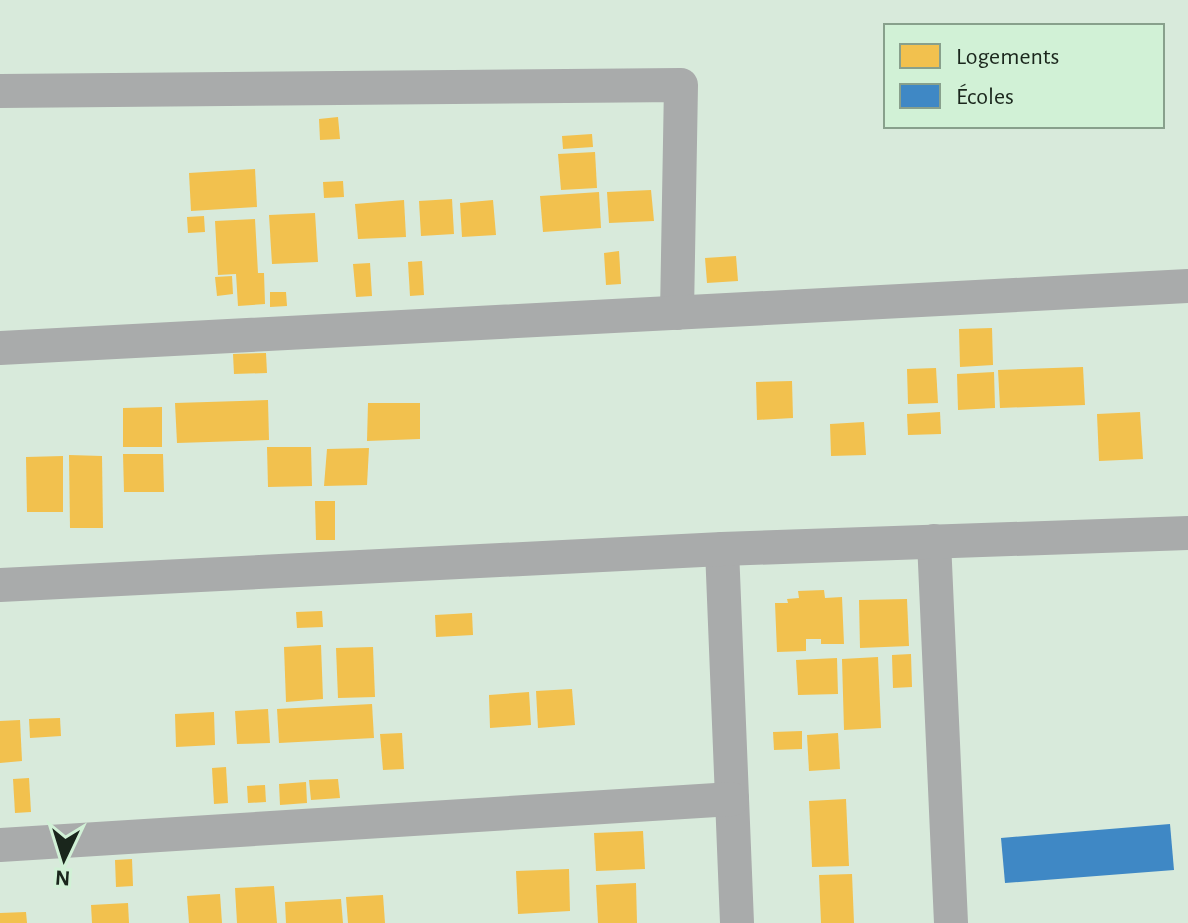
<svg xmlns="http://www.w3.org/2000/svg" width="1188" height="923" font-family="'Alegreya Sans',sans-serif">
  <rect width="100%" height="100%" fill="#d8eadb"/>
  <g fill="#f2c14e">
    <polygon points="338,117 340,139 320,140 319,119"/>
    <polygon points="592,134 593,147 563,149 562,136"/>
    <polygon points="595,152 597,188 561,190 558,154"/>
    <polygon points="255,169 257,207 191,211 189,173"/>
    <polygon points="343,181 344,197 324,198 323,182"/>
    <polygon points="651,190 654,221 609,223 607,192"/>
    <polygon points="599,192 601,228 543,232 540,196"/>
    <polygon points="452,199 454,234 421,236 419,201"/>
    <polygon points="404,200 406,237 358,239 355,204"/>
    <polygon points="493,200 496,235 462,237 460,203"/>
    <polygon points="315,213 318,262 272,264 269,215"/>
    <polygon points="204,216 205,232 188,233 187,217"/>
    <polygon points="255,219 258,273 264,273 265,304 238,306 236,274 218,275 215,221"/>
    <polygon points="619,251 621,284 606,285 604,253"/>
    <polygon points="736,256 738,281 707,283 705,258"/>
    <polygon points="422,261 424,295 410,296 408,262"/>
    <polygon points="370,263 372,296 356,297 353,264"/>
    <polygon points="232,276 233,294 217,296 215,277"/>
    <polygon points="270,292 286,292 287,306 270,307"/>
    <polygon points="992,328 993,365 960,367 959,329"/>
    <polygon points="266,353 267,373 234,374 233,354"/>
    <polygon points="1083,367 1085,405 1000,408 998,370"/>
    <polygon points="936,368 938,403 908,404 907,369"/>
    <polygon points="994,372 995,408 958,410 957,374"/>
    <polygon points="792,381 793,418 757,420 756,382"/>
    <polygon points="268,400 269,440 177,443 175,403"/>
    <polygon points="368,403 420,403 420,439 367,441"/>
    <polygon points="162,407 162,447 123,447 123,408"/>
    <polygon points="940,412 941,434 908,435 907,414"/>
    <polygon points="1140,412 1143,459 1099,461 1097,414"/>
    <polygon points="864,422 866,455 831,456 830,424"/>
    <polygon points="267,447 311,447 312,486 268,487"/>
    <polygon points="369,448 367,485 324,486 327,449"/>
    <polygon points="123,454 163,454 164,492 124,492"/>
    <polygon points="69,455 102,456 103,528 70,528"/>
    <polygon points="63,456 63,512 27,512 26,457"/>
    <polygon points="315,501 335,501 335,540 316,540"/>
    <polygon points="824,590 825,598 842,597 844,644 821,644 821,639 806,639 806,651 777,652 775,603 788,603 787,599 799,598 798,591"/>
    <polygon points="907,599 909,646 860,648 859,600"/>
    <polygon points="322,611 323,627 297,628 296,612"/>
    <polygon points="472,613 473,635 436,637 435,615"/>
    <polygon points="321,645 323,699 286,702 284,647"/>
    <polygon points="373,647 375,697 338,698 336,648"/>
    <polygon points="911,654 912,687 893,688 892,655"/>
    <polygon points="878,657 881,728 844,730 842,659"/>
    <polygon points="837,658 838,694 798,695 796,660"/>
    <polygon points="572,689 575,725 538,728 536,691"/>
    <polygon points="529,692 531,725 490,728 489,695"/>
    <polygon points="372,704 374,738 279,743 277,709"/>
    <polygon points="268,709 270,743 237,744 235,711"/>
    <polygon points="214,712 215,745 176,747 175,714"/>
    <polygon points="60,718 61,736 30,738 29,719"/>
    <polygon points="20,720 22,761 0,763 0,721"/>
    <polygon points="802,731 802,749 774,750 773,732"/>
    <polygon points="402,733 404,769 383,770 380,734"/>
    <polygon points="838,733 840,769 809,771 807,735"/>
    <polygon points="226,767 228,803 214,804 212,768"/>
    <polygon points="29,778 31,812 15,813 13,779"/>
    <polygon points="338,779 340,798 311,800 309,780"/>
    <polygon points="306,782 307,803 280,805 279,784"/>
    <polygon points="265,785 266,802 248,803 247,786"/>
    <polygon points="846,799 849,866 812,867 809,801"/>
    <polygon points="643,831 645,869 596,871 594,833"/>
    <polygon points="132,859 133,886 116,887 115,860"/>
    <polygon points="569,869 570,911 518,914 516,871"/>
    <polygon points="852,874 854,923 821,923 819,875"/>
    <polygon points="636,883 637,923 598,923 596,885"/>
    <polygon points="274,886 277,923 237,923 235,888"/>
    <polygon points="220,894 222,923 189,923 187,896"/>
    <polygon points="383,895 385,923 348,923 346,897"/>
    <polygon points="341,899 343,923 286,923 285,902"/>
    <polygon points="128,903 129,923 92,923 91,905"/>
    <polygon points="26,912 27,923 0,923 0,913"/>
  </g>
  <polygon fill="#3f88c5" points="1170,824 1174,870 1005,883 1001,838"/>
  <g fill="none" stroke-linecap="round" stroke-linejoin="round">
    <g stroke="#a9abab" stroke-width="34">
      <polyline points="0,91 681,85 677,313"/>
      <polyline points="0,348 1188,286"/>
      <polyline points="934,541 951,923"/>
      <polyline points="722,549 737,923"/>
      <polyline points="0,585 722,549 1188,533"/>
      <polyline points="0,845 732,799"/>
    </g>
  </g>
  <rect x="884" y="24" width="280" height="104" fill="#d1f1d6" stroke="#88a08c" stroke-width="2"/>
  <rect x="900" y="44" width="40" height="24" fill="#f2c14e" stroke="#88a08c" stroke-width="2"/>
  <text x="956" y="64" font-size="24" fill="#1a261c">Logements</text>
  <rect x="900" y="84" width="40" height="24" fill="#3f88c5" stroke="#88a08c" stroke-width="2"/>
  <text x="956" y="104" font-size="24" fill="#1a261c">Écoles</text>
  <g transform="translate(64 859) rotate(184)" stroke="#d1f1d6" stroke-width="6" paint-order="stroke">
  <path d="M0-6L14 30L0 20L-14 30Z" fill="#1a261c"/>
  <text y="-12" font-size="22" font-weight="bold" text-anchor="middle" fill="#1a261c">N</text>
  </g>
</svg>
